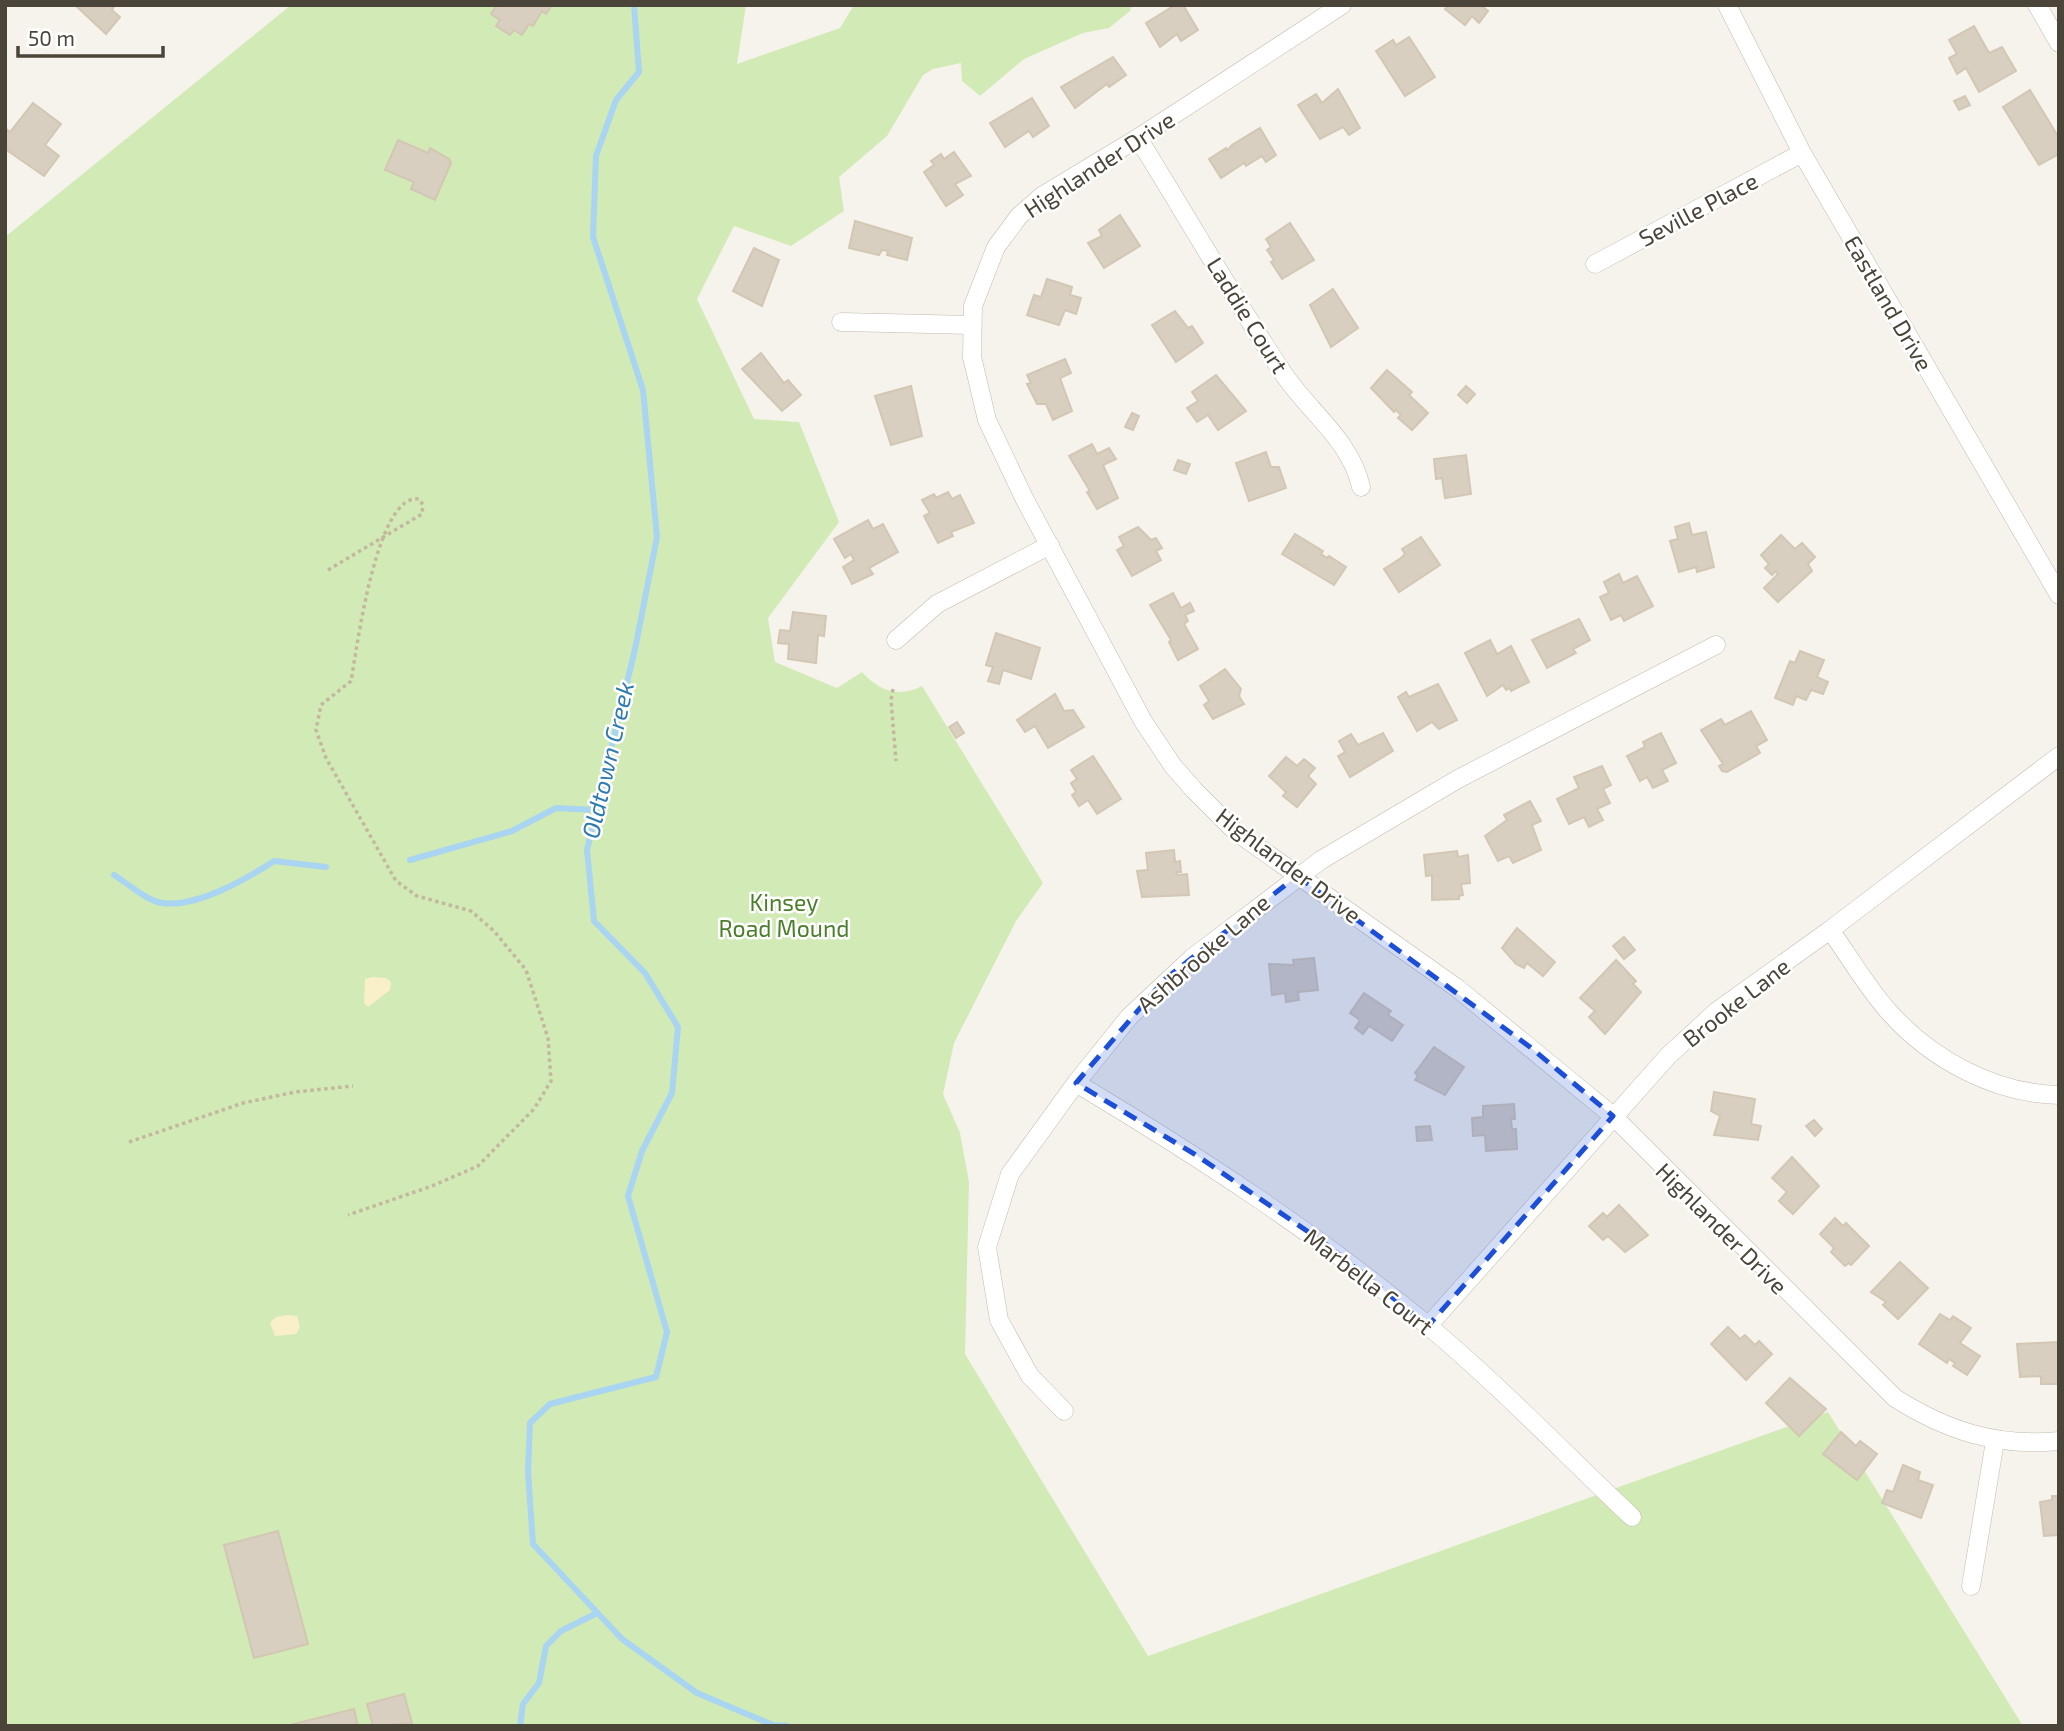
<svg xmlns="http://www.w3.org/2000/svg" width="2064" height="1731" font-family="'Exo 2',sans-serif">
  <rect width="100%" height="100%" fill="#f6f3ec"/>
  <path fill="#d2eab5" d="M291,5h455l-9,59 103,-36 14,-23h278l-2,6 -21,17 -26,5 -59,26 -44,37 -18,-15 -1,-18 -28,6 -10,6 -36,61 -48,41 5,34 -53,35 -57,-20 -37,73 57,120 45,3 40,100 -71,96 7,44 62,26 25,-16c17,19 37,26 60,14l121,197 -27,38 -62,122 -11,51 17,39 9,49 -4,172 183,302 680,-244 195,314h-2018v-1489z"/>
  <g fill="#f9efc9">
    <polygon points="372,977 386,978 391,982 390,990 368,1007 364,1003 365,979"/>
    <polygon points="287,1315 297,1316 300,1327 296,1334 275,1336 270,1323 276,1317"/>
  </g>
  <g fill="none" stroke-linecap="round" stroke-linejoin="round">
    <g stroke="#a9d4f2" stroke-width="6">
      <polyline points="634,5 639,72 616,100 596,156 593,237 643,390 657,537 635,649 587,850 594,921 645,973 678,1027 672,1093 642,1151 628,1196 667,1332 656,1377 550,1404 530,1423 528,1472 533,1544 622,1639 697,1693 773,1725 787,1726"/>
      <polyline points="410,860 512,831 556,808 596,810"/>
      <path d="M114,875c13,8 33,26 48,28 34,5 85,-24 112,-42l52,6"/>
      <polyline points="520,1726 523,1704 539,1683 546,1646 561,1631 597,1613"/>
    </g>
  </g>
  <g fill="#d8cfc1" stroke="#d3c7b4" stroke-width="2">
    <polygon points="75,5 115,5 112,10 120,17 106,34"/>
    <polygon points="497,5 552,5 546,14 542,11 533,26 529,24 522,35 514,30 510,35 496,26 500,20 491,14"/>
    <polygon points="1175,5 1183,5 1198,30 1181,41 1177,34 1160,47 1146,23"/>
    <polygon points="1448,5 1480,5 1488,11 1479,23 1472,16 1465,25 1445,9"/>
    <polygon points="1974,26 1989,53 2002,47 2016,71 1979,92 1966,68 1957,74 1949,58 1957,54 1949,40"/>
    <polygon points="1409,37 1435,77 1405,96 1376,51 1393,40 1396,45"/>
    <polygon points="1113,57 1126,75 1109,87 1107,84 1075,108 1061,87"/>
    <polygon points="1338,89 1360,128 1349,135 1343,127 1320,139 1298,105 1316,94 1322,103"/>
    <polygon points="2030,90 2059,138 2059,154 2039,165 2003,107"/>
    <polygon points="1965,96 1970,105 1959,110 1954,101"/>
    <polygon points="1032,98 1049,126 1033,137 1029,131 1005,147 990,123"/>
    <polygon points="33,103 61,124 45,145 59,156 44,176 5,149 5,128 10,132"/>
    <polygon points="1260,128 1276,155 1266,162 1262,156 1246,166 1244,163 1221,178 1209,159 1226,148 1227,151 1232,145"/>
    <polygon points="398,140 428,153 430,148 449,159 451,163 435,200 411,189 414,182 385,170"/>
    <polygon points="954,152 971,176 955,184 963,195 946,206 924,172 934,165 931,161 941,154 944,159"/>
    <polygon points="1120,215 1140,246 1104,268 1088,243 1102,236 1099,230"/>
    <polygon points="855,221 912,238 907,260 887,255 888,251 882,250 879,255 849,248"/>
    <polygon points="1290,223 1314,260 1282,279 1271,262 1274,260 1267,250 1271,247 1266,239"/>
    <polygon points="754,248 779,260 762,306 733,291"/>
    <polygon points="1047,279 1072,287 1070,295 1081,298 1076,314 1065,310 1059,325 1027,315 1034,295 1041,297"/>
    <polygon points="1333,289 1358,328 1331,347 1310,305"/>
    <polygon points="1175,311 1188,328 1192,326 1203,343 1176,362 1152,325"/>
    <polygon points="761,353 784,383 788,380 801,395 782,411 742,369"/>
    <polygon points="1065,359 1071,373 1060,378 1072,411 1053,420 1046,404 1037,404 1027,384 1031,383 1027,375"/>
    <polygon points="1387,370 1412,392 1409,395 1428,413 1412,430 1398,418 1401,415 1396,410 1394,412 1371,388"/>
    <polygon points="1216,375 1246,411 1218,430 1208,415 1197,422 1187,408 1198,401 1192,392"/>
    <polygon points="911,386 922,436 891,445 875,396"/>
    <polygon points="1466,386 1475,394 1467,403 1458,395"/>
    <polygon points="1132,413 1139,416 1133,430 1125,427"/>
    <polygon points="1092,444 1097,454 1109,448 1116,459 1103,465 1118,498 1097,509 1087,492 1090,491 1069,456"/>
    <polygon points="1266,452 1271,467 1279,467 1286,488 1249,501 1236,463"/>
    <polygon points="1466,455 1471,494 1445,498 1442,478 1436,479 1434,459"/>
    <polygon points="1178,460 1190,464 1186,474 1174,470"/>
    <polygon points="948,492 952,499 960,495 974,523 951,532 953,536 938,543 924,516 930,513 922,500 934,494 936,498"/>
    <polygon points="868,520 873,529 883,524 898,552 869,568 873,574 852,584 843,567 854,560 851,554 845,558 834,539"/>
    <polygon points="1689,523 1692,535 1706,532 1714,567 1697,572 1696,567 1679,572 1670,541 1678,539 1675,527"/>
    <polygon points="1138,527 1151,540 1156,538 1162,548 1156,551 1161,560 1132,576 1117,550 1124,546 1119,537"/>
    <polygon points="1295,534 1323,551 1321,554 1327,558 1329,556 1346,567 1334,585 1282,554"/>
    <polygon points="1781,535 1795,549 1802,543 1815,557 1808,564 1812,571 1778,602 1764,588 1778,574 1776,571 1772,575 1765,568 1769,564 1761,555"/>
    <polygon points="1421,537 1440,565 1399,592 1384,569 1401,558 1405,554 1402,549"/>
    <polygon points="1619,574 1623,583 1637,576 1653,606 1624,621 1621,615 1611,620 1600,597 1609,593 1604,582"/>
    <polygon points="1173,593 1181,608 1190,603 1194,611 1185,615 1188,621 1184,624 1198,649 1178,660 1169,642 1171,640 1150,605"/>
    <polygon points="793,612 826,616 824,636 818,635 816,663 788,659 789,644 778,643 780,630 790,631"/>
    <polygon points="1579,619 1590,640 1573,649 1576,653 1547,668 1532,640"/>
    <polygon points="996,633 1040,648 1031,679 1003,670 999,684 988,681 993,667 986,665"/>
    <polygon points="1490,640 1497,654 1511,646 1529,682 1511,691 1510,688 1506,690 1503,685 1487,696 1465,653"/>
    <polygon points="1800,651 1824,660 1817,677 1828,682 1823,694 1811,690 1806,700 1796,696 1793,705 1775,698 1790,661 1795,663"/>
    <polygon points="1225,669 1241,689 1239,696 1244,704 1213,719 1204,705 1209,701 1200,686"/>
    <polygon points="1438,684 1457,720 1439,729 1432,722 1417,731 1398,697 1406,692 1409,697"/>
    <polygon points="1055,694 1064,711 1073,710 1084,727 1048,748 1035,726 1025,732 1017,720"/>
    <polygon points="1751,711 1767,740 1756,746 1760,753 1727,772 1722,771 1719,766 1723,764 1701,730 1721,719 1725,725"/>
    <polygon points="957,722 964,733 956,738 949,727"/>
    <polygon points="1383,733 1393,751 1350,777 1338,756 1345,752 1339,741 1351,734 1358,745"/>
    <polygon points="1661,733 1676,763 1662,770 1668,781 1653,788 1647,777 1640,781 1627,756 1645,747 1643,742"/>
    <polygon points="1093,756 1121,799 1097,814 1088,800 1079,806 1072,795 1076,792 1071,783 1077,779 1071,770"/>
    <polygon points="1286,757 1297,766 1304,759 1315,768 1308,776 1316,784 1297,807 1283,796 1286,792 1269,776"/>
    <polygon points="1602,766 1611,785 1603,789 1610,803 1597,809 1603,820 1589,827 1584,817 1569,824 1557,799 1579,788 1574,777"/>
    <polygon points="1530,801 1541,821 1532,825 1541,850 1513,863 1509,856 1498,861 1485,836 1507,820 1504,815"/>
    <polygon points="1174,850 1175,862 1180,861 1181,872 1176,872 1177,875 1187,874 1189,895 1142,897 1137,871 1148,870 1146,853"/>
    <polygon points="1457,851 1458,857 1468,855 1470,883 1461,884 1463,895 1459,896 1459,899 1432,900 1432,875 1426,876 1424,855"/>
    <polygon points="1517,928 1555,962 1543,976 1527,963 1524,968 1516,964 1502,948"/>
    <polygon points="1624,937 1635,950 1624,959 1613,946"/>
    <polygon points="1314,958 1318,990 1298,992 1299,1000 1286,1002 1285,993 1272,995 1269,964 1294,965 1293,960"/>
    <polygon points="1616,960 1636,981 1633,984 1641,992 1605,1034 1589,1017 1595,1011 1580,998"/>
    <polygon points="1364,993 1391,1011 1388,1015 1403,1025 1392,1041 1369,1026 1363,1034 1355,1028 1360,1020 1350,1013"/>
    <polygon points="1434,1047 1464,1067 1445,1095 1415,1080 1418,1076 1415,1073"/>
    <polygon points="1714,1092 1755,1099 1751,1124 1761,1126 1758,1140 1714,1135 1720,1116 1711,1111"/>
    <polygon points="1514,1104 1515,1119 1511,1119 1512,1129 1516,1129 1517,1149 1486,1151 1485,1135 1473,1136 1472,1118 1483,1117 1483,1106"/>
    <polygon points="1814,1120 1822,1129 1815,1136 1806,1126"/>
    <polygon points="1430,1126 1432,1140 1417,1141 1416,1127"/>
    <polygon points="1792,1157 1819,1186 1793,1214 1779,1201 1787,1192 1772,1178"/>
    <polygon points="1619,1205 1648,1235 1625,1252 1608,1236 1603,1240 1589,1226 1603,1213 1607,1217"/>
    <polygon points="1835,1218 1843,1226 1846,1223 1869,1246 1851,1265 1849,1263 1845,1266 1831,1252 1834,1248 1820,1234"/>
    <polygon points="1900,1262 1928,1288 1898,1319 1883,1305 1886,1302 1871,1292"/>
    <polygon points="1940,1314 1950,1320 1953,1316 1971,1328 1960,1343 1980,1356 1967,1375 1953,1366 1955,1363 1949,1359 1947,1363 1919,1344"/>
    <polygon points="1728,1327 1740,1339 1745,1335 1755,1345 1759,1341 1772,1354 1746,1380 1711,1344"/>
    <polygon points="2059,1342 2059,1384 2041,1384 2041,1376 2020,1377 2017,1344"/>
    <polygon points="1790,1378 1826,1409 1799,1436 1766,1403"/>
    <polygon points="1841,1432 1856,1446 1860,1441 1877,1454 1857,1480 1823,1454"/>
    <polygon points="1903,1465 1920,1472 1918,1480 1933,1485 1921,1518 1882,1503 1887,1490 1893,1492"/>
    <polygon points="2052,1496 2059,1496 2059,1535 2044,1536 2040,1502 2052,1500"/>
    <polygon points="278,1531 308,1644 254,1658 224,1545"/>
    <polygon points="404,1694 412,1723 373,1726 367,1704"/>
    <polygon points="354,1709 358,1726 286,1726"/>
  </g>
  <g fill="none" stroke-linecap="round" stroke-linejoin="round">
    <g stroke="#c2bbae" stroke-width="19">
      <g id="street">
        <path d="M1342,5l-204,133 -96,58 -23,20 -23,31 -23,59 -1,51 15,63 37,78 119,223 30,45 21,24 41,41 222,157 156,128 282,282c52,33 102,49 164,43"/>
        <polyline points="1727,5 1802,153 2059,595"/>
        <polyline points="2037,5 2059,43"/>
        <path d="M1138,138c48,77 93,156 143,232 26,41 69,68 80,117"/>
        <polyline points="1595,264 1802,153"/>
        <polyline points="841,322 972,325"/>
        <polyline points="896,640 937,604 1050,545"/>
        <path d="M1830,930c20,27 37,58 60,83 42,47 106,81 169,82"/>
        <path d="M1076,1083c122,73 240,150 350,241 72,60 138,129 206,193"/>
        <polyline points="1428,1326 1668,1056 1717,1011 1830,930 2059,756"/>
        <polyline points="1064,1411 1030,1376 999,1320 987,1247 1010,1174 1076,1083 1129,1017 1192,958 1321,860 1458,779 1716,645"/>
        <polyline points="1971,1586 1995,1441"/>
      </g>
    </g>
    <g stroke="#c4b79f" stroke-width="3.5" stroke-dasharray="3.5 3.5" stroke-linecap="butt">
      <path d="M328,570l94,-56 1,-9 -4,-6c-43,-6 -62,150 -68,182l-30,24 -5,25 10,28 70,123 21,15 54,15 23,20 32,39 22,68 3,43 -17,28 -56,57 -46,20 -84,29"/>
      <polyline points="893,689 891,700 896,761"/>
      <polyline points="129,1142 243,1103 295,1092 353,1086"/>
    </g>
    <use href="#street" stroke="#fff" stroke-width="18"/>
  </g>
  <path fill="#1d4ed8" fill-opacity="0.2" stroke="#1d4ed8" stroke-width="5" stroke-dasharray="14 9" stroke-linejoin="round" d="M1297,876l233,171 83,69 -185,210 -105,-84 -127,-87 -120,-72 89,-104z"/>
  <g text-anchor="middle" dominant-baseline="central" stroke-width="5" stroke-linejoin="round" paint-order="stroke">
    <g font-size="23" fill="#4b4439" stroke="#fff">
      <text transform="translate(1099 164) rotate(-33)">Highlander Drive</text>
      <text transform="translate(1698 209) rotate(-28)">Seville Place</text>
      <text transform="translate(1889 303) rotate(60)">Eastland Drive</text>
      <text transform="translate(1248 315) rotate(58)">Laddie Court</text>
      <text transform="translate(1289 865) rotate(37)">Highlander Drive</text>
      <text transform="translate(1203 953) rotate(-41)">Ashbrooke Lane</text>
      <text transform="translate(1736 1002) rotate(-38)">Brooke Lane</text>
      <text transform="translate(1722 1228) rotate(45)">Highlander Drive</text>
      <text transform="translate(1369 1281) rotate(38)">Marbella Court</text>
    </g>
    <g font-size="23" fill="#4a7f2a" stroke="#fff">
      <text x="784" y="902">Kinsey<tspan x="784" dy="26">Road Mound</tspan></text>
    </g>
    <g font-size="24" font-style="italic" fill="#2e7ab2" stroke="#fff">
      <text transform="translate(607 760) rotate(-77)">Oldtown Creek</text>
    </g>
  </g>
  <rect width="2064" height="1731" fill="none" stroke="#4b4439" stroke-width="14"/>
  <path d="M18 46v10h145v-10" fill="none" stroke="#4b4439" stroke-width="3.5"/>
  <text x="28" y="46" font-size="21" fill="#4b4439" stroke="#ffffff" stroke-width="5" paint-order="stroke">50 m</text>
</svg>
